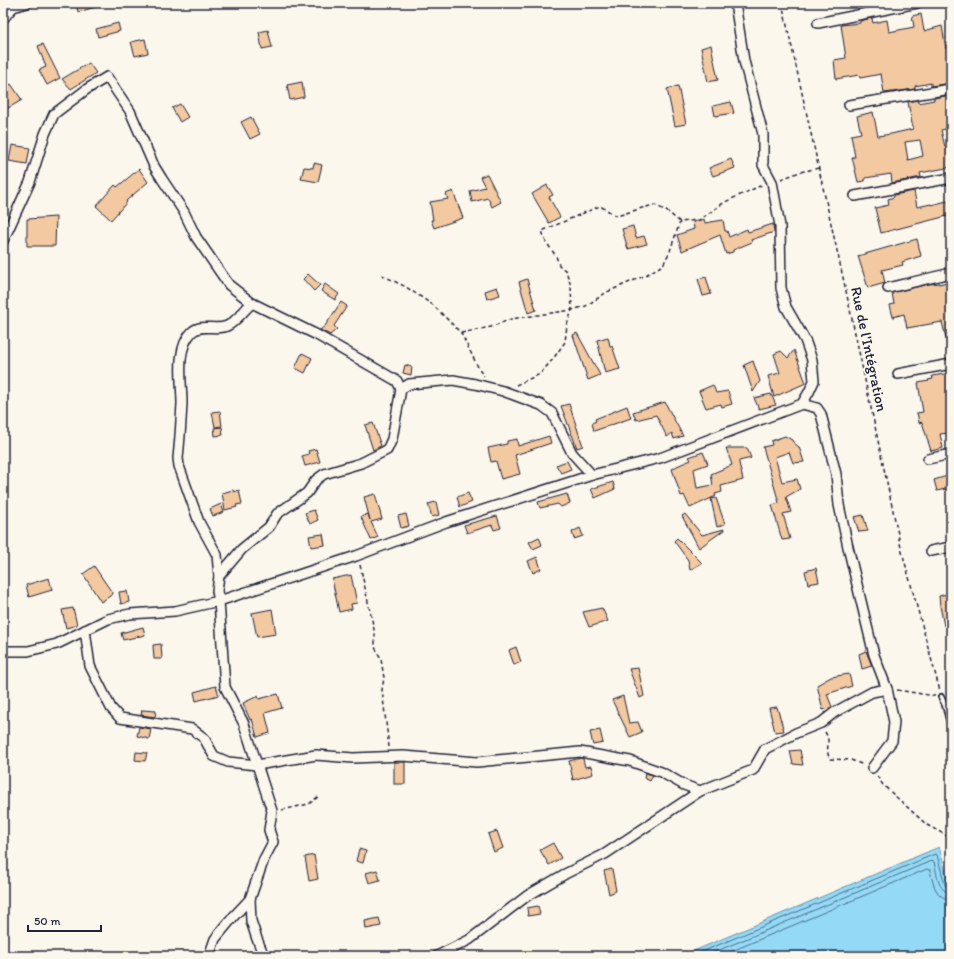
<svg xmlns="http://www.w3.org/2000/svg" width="954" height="959" font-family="Itim,sans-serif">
  <rect width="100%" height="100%" fill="#fbf7ec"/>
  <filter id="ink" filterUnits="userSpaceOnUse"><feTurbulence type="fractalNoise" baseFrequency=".025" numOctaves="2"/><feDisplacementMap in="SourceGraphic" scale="8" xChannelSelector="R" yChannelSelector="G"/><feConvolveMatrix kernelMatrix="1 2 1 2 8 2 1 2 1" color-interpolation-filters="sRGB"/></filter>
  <g filter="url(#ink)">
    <polygon fill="#94daf6" stroke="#6690ab" points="939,847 951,891 951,956 682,956"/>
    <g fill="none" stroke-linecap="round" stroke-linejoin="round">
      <g stroke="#506c86" stroke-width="1">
        <polyline points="692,956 935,854 937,855 945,885 948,888 951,888"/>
        <path d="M705,956l226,-95 3,1c3,10 3,30 17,31"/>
        <path d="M720,956l207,-87 3,1c3,13 5,29 21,29"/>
      </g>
    </g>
    <g fill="#f2c9a1" stroke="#22223b" fill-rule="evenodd">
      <polygon points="76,3 102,3 103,5 78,12"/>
      <polygon points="921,14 924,31 942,26 946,49 951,48 951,83 931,86 931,83 915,86 915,89 884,93 881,74 860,78 859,75 836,79 834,60 846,58 841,25 860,23 860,21 872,18 873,23 887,20 889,32 914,27 912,16"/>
      <polygon points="118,23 120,31 98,37 96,29"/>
      <polygon points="268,30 272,47 262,49 259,32"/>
      <polygon points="145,39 148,53 135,56 131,42"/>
      <polygon points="43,44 60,78 47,85 39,70 46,67 38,46"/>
      <polygon points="711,45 718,80 708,82 701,48"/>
      <polygon points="89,63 96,73 71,89 62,79"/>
      <polygon points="302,82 304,97 290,100 287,85"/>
      <polygon points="11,84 22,100 3,111 3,88"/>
      <polygon points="678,86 686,124 675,126 667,89"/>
      <path d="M951,95v33l-10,2 4,17 6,-1v21l-31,6 1,4 -29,6 -1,-9 -26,4v3l-7,1 -6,-25h3l-4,-22 10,-2 -4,-17 16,-4 5,24 13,-2 22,-5 -5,-27 9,-2 1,3 16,-3v-2zM920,140l3,16 -15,4 -3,-18z"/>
      <polygon points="731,102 734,113 715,116 713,106"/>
      <polygon points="180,104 188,117 180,122 172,108"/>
      <polygon points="251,117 260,134 250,139 241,122"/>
      <polygon points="12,145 30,148 27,164 9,161"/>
      <polygon points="731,159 735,168 713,176 709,168"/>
      <polygon points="314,163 322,165 318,182 301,179 304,167 313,168"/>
      <polygon points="139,169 148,182 126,201 127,202 111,220 96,206 115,185 117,187"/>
      <polygon points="487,174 501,202 492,207 488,198 472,202 470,191 485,187 480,177"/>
      <polygon points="547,185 553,195 549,197 560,217 549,223 532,194"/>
      <polygon points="453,191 463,218 434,228 431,220 433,220 430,202 448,199 446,194"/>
      <polygon points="914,191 917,207 931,204 931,205 951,200 951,215 881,233 875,208 889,205 888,199 894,197 894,195"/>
      <polygon points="56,217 55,246 27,246 27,219"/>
      <polygon points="704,219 705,223 723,220 725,231 727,231 729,237 747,229 748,232 773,224 774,232 751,240 752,242 733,250 733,252 726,254 720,235 682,251 677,235 694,229 693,222"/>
      <polygon points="633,226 636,238 644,236 647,244 628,249 622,229"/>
      <polygon points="917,239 921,256 902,262 903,265 882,270 885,283 868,288 858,256"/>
      <polygon points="308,274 320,285 314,291 303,279"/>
      <polygon points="706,277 711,294 703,296 698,279"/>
      <polygon points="527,279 536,310 528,313 519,282"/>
      <polygon points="951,281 951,346 948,346 942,322 907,328 904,314 893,317 890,305 894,304 892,293 929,284 939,283 939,284"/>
      <polygon points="325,284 339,294 335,300 321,291"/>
      <polygon points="497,287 500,295 487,299 485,291"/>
      <polygon points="341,302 347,306 334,326 337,329 330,335 320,330 325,326"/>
      <polygon points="577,333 600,375 588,380 573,335"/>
      <polygon points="608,337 610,346 612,346 620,369 605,373 597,340"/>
      <polygon points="794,350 806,383 774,397 768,376 780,373 774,354 781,351 788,358"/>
      <polygon points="302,353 312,358 305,373 295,368"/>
      <polygon points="753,361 760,381 753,392 744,365"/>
      <polygon points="405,365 412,367 411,375 403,373"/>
      <polygon points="951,373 951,428 948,428 949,433 940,434 943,448 931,451 922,422 919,423 918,417 917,413 923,412 918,383 929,381 928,380 933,379 932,376"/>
      <polygon points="713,385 716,393 728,391 732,404 722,407 721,404 706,408 699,391"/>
      <polygon points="771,394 776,405 759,409 754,398"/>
      <polygon points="665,402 669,410 683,436 674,439 672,433 667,437 656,415 636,420 633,412"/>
      <polygon points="569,404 583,446 577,448 561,406"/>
      <polygon points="627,406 631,418 594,431 592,423 596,421 595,419"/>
      <polygon points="220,411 222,426 215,427 212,412"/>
      <polygon points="373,423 381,446 373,450 365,425"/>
      <polygon points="222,427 223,435 215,436 214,428"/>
      <polygon points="549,436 551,443 515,455 520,474 501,479 496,461 491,462 488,448 507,444 507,441 517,439 518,446"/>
      <polygon points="785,436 792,440 793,442 799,447 804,462 793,463 789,452 775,457 782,482 797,479 800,489 786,497 791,512 783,514 790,539 782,540 772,505 779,503 763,447 772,445 771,441"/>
      <polygon points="726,448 747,448 751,458 739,461 739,463 743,480 721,486 722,492 715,494 716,496 690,508 684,495 681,496 672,469 677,466 691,460 689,457 703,452 708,464 694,469 697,488 713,485 711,474 732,465"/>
      <polygon points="316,449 320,462 305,466 302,456 309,454 308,451"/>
      <polygon points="567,461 571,469 561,473 556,465"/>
      <polygon points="947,476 950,488 937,491 934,480"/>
      <polygon points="613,482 615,489 595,498 591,489"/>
      <polygon points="233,490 234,492 239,490 242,504 236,505 237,507 225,510 222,493"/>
      <polygon points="468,493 472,502 460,507 457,497"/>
      <polygon points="375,494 382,519 371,522 378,537 371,540 361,517 368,514 370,520 364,497"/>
      <polygon points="567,494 570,503 561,507 558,504 540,508 538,502"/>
      <polygon points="716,498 725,524 717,527 711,499"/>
      <polygon points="436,502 439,515 432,517 428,504"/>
      <polygon points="221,504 224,512 213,516 210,509"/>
      <polygon points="314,510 318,520 310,524 305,513"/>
      <polygon points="406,514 409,526 401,528 398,516"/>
      <polygon points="685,514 702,535 724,529 724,530 699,548 682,516"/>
      <polygon points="863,515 868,531 859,532 854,517"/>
      <polygon points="497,516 501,528 494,530 492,525 467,533 464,525"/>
      <polygon points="580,528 583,536 574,539 572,532"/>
      <polygon points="323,534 325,545 311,547 309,536"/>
      <polygon points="539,537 542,545 533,549 529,542"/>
      <polygon points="677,538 702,563 690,570 688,560 674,541"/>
      <polygon points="537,557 541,569 533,573 528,561"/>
      <polygon points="94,566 113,594 101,602 83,574"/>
      <polygon points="816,568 819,582 808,584 805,571"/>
      <polygon points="351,575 357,603 351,604 352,609 339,612 332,579"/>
      <polygon points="49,578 52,590 29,597 26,585"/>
      <polygon points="127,591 129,602 121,604 119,592"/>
      <polygon points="951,593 951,625 944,626 940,606 939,596"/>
      <polygon points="73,608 77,625 66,628 62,610"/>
      <polygon points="602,608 608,621 589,627 583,612"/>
      <polygon points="272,609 276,634 257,637 252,613"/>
      <polygon points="143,627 145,635 123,640 121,633"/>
      <polygon points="161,644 162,659 154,659 153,645"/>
      <polygon points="516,647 521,662 514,665 509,650"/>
      <polygon points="866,651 872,666 862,669 859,654"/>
      <polygon points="638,668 644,696 640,698 629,669"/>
      <polygon points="849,674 852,686 827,694 832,707 823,710 817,685 831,677"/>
      <polygon points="216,686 219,695 196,701 194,692"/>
      <polygon points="278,694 282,708 265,713 270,733 257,737 252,719 250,720 243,703 258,696 259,699"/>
      <polygon points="623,696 629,723 638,722 642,732 630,737 612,700"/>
      <polygon points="777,707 784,731 775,732 769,708"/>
      <polygon points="142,710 156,711 155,717 141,715"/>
      <polygon points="139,727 151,729 149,739 137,736"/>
      <polygon points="600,730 603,743 593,745 590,732"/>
      <polygon points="800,750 803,765 793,764 790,751"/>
      <polygon points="136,752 147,753 145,761 135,760"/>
      <polygon points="581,758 583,759 585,767 591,766 593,774 573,780 569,761"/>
      <rect x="394" y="762" width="11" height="22"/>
      <polygon points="645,773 653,775 650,781 644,778"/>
      <polygon points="497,831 503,848 494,852 488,834"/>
      <polygon points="553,843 561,858 549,865 540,850"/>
      <polygon points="359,849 366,851 363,863 356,861"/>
      <polygon points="314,855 318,879 309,881 305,857"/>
      <polygon points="612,869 616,891 609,894 604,871"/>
      <polygon points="377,870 380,880 369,883 366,873"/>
      <polygon points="538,906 540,914 528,916 527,908"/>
      <polygon points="379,918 381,926 366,929 365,921"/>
    </g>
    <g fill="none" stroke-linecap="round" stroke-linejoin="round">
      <g stroke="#22223b" stroke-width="8">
        <polyline id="service" points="941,697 945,705 951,727"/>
      </g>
      <g stroke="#22223b" stroke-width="12">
        <g id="minor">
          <polyline points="735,3 744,61 763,134 763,165 772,182 780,226 781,288 786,307 805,340 812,360 814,381 809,392 802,404 817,408 821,414 836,474 839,505 848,547 874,655 887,689 894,722 892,741 872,768"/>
          <polyline points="3,8 13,7 27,3"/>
          <polyline points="3,19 13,7"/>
          <polyline points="818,23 917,3"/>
          <polyline points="849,105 951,89"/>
          <polyline points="855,196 951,178"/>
          <polyline points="3,241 30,182 45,134 54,114 87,89 107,77 130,111 154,166 162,179 184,212 196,237 229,285 252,303 317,335 397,381 401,389"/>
          <polyline points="888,288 951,273"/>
          <polyline points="898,374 951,364"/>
          <polyline points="928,459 951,454"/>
          <polyline points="931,551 951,547"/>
          <path d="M219,576l-2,-21 -18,-33 -20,-56 -1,-8c2,-18 3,-36 4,-55 0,-21 -7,-54 10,-71 9,-9 24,-1 35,-6 9,-4 17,-16 25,-23"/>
          <polyline points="85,630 90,666 111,708 120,718 192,729 204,738 214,756 228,762 257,765 316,755 353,758 403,756 477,762 580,752 630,761 661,772 684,785 700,791 753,770 765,749 796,733 821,723 835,712 872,692 887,689"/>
          <polyline points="3,651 28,651 57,644 108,619 130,614 175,611 219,601 356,556 446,522 592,475 660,458 802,404"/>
          <polyline points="209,956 215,939 234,916 250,899"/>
          <polyline points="264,956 257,939 251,921 250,899 264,859 273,842 269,830 272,811 244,724 225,687 219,601 217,591 219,576 242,549 269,527 277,514 307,493 316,480 324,474 361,463 387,450 392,439 401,389 409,384 453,380 475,384 503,391 541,405 552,413 572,453 592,475"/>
          <polyline points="437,956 469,940 527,896 565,874 605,854 700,791"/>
        </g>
      </g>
      <g stroke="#22223b" stroke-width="1.5" stroke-dasharray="4 3" stroke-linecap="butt">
        <polyline points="782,3 846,291 901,548 940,691"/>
        <polyline points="781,179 800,172 819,168"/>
        <polyline points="382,275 406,287 433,305 461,333 480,371 484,376"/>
        <polyline points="461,333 491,327 511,319 572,310 586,306 607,292 644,276 663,265 670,251 680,222"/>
        <polyline points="516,385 540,374 553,359 565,342 567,325 572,310 571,286 566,271 559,265 556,256 546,242 542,231 600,206 617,216 642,208 655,205 668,212 680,222 699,220 725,202 762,185"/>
        <polyline points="360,565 375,634 375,647 381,659 384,678 382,690 389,747"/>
        <polyline points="897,690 935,696"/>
        <path d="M825,732c7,11 -1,16 5,27l21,1 13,5"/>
        <polyline points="877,776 883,785 927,825 951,838"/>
        <polyline points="282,810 309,804 319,796"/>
      </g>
      <use href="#service" stroke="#fbf7ec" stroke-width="4.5"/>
      <use href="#minor" stroke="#fbf7ec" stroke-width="9"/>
    </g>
  </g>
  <g text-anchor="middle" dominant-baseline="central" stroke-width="3" stroke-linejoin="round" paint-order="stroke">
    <g font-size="15" fill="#22223b" stroke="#fbf7ec">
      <text transform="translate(869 349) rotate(78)">Rue de l'Intégration</text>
    </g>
  </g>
  <rect width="954" height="959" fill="none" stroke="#fbf7ec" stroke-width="16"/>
  <rect x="8" y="8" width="938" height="943" fill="none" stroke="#22223b" stroke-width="1.5" filter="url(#ink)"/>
  <path d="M28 925v6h73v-6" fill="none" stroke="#22223b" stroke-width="2"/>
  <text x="34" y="925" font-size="12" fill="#22223b" stroke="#fbf7ec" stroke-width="3" paint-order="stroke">50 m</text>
</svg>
